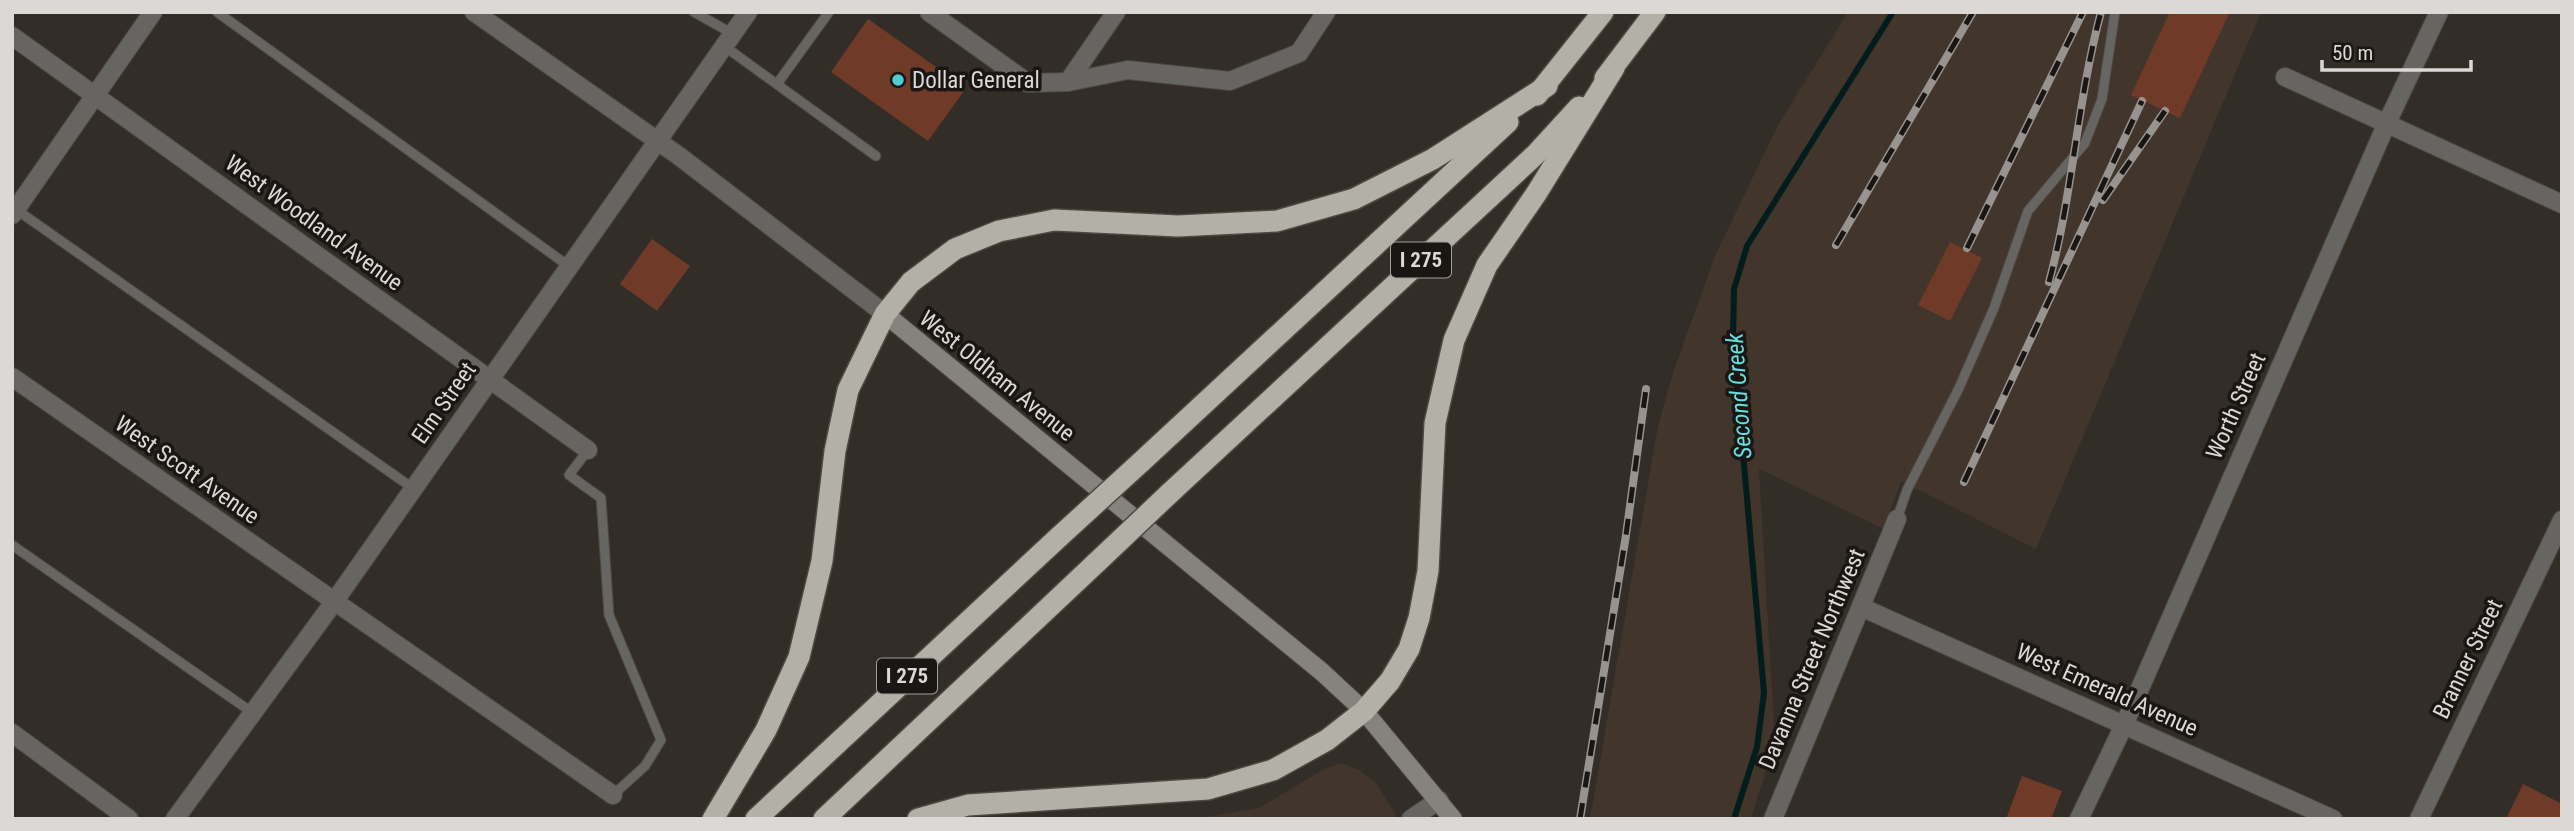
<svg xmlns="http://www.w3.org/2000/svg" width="2574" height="831" font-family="'Roboto Condensed',sans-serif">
  <rect width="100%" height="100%" fill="#332d28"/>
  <g fill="#41352c">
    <polygon points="1848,12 2261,12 2036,549 1901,481 1884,529 1759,469 1775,742 1751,819 1590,819 1658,426 1674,370 1715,256 1778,125"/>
    <polygon points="1341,763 1359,770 1376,783 1398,819 1194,819 1259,808 1324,769"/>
  </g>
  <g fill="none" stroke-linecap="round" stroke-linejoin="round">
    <polyline stroke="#031d1d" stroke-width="6" points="1734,819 1757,747 1764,693 1733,338 1734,289 1747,246 1893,12"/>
  </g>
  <g fill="#6f3b28">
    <polygon points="2170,12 2230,12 2180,118 2131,95"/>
    <polygon points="868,19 966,88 928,141 831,72"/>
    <polygon points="652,239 690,266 657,311 620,284"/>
    <polygon points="1950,242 1982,258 1950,321 1918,305"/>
    <polygon points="2022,776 2062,791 2051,819 2006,819"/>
    <polygon points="2523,784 2562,804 2562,819 2506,819"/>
  </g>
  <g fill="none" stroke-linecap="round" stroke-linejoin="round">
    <g stroke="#4e4844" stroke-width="11">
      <g id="service">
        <polyline points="217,12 570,267"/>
        <polyline points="694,12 733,34"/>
        <polyline points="724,46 876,156"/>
        <polyline points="777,84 829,12"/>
        <polyline points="14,208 414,489"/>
        <polyline points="588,450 569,475 601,498 609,615 661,740 645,766 613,795"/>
        <polyline points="1897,519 1907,490 1959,388 1994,308 2028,211 2085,143 2102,99 2115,12"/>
        <polyline points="12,545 253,713"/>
      </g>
    </g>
    <g stroke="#4e4844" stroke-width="20">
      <g id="minor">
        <polyline points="12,36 588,450"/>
        <polyline points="2285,77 2562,204"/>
        <polyline points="1068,82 1116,12"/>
        <polyline points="12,215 153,12"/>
        <polyline points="12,377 613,795"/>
        <polyline points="1861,607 2333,819"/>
        <polyline points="12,733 129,819"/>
        <polyline points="1411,819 1439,800"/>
        <polyline points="1773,819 1897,519"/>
        <polyline points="2079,819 2124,725 2386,125 2439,12"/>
        <polyline points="2419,819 2562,520"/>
      </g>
    </g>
    <g stroke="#4e4844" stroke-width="20">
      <g id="tertiary">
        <polyline points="474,12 679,156 885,314"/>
        <polyline points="929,12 1028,83 1068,82 1128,70 1230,81 1299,53 1326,12"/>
        <polyline points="175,819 334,602 748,12"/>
      </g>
    </g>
    <g stroke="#4e4844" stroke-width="20">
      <polyline id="secondary" points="885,314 1322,672 1364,711 1453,819"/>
    </g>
    <g stroke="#4e4844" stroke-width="24">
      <g id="motorway">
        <polyline points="1605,78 1655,12"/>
        <polyline points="1537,95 1603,12"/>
        <polyline points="1140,463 1508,122"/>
        <polyline points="1171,492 1535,155 1579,107"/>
        <polyline points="713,819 766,730 799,657 822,561 835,451 848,390 885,314 911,282 955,249 999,231 1054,220 1178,226 1277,221 1354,199 1433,159 1547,86"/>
        <polyline points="756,819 1060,536"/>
        <polyline points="824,819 1096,563"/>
        <polyline points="918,819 968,805 1208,789 1273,770 1327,740 1364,711 1390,681 1409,649 1419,618 1428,571 1435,423 1454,340 1487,265 1536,194 1614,68"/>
      </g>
    </g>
    <use href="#service" stroke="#666561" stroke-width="9"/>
    <use href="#minor" stroke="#666561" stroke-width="18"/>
    <use href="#tertiary" stroke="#666561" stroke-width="18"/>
    <use href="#secondary" stroke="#86837e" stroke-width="18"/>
    <use href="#motorway" stroke="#b3b0a7" stroke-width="21"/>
    <g stroke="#97938f" stroke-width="8">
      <g id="rail">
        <polyline points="2103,200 2165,111"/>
        <polyline points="1836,245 1973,12"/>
        <polyline points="1967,248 2083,12"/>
        <path d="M2049,282c24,-88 28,-181 52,-270"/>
        <polyline points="1964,482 2142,101"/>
        <polyline points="1580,819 1626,535 1646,389"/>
      </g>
    </g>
    <use href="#rail" stroke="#191613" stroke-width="5" stroke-dasharray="16" stroke-linecap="butt"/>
    <g stroke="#4e4844" stroke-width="24" stroke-linecap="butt">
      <g id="motorway-bridge">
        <polyline points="1060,536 1140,463"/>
        <polyline points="1096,563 1171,492"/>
      </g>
    </g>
    <use href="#motorway-bridge" stroke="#b3b0a7" stroke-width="21"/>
  </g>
  <circle fill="#51ccd1" stroke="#191613" stroke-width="2.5" cx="898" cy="80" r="7"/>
  <g text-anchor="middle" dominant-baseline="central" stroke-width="7" stroke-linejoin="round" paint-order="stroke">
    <g fill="#191613" stroke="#a29e9b" stroke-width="2">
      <rect x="1391" y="242.5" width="60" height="35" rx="5"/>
      <rect x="877" y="658.5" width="60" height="35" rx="5"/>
    </g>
    <g font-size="21" font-weight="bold" fill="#dcd8d5">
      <text x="1421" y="260">I 275</text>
      <text x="907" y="676">I 275</text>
    </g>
    <g font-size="23" fill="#dcd8d5" stroke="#191613" text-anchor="start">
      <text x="912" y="80">Dollar General</text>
    </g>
    <g font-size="23" fill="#dcd8d5" stroke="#191613">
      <text transform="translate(314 223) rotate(36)">West Woodland Avenue</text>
      <text transform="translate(997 376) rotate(39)">West Oldham Avenue</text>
      <text transform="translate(444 403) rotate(-55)">Elm Street</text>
      <text transform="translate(2236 406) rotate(-66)">Worth Street</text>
      <text transform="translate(187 470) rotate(35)">West Scott Avenue</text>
      <text transform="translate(1812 659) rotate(-67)">Davanna Street Northwest</text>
      <text transform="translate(2468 659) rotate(-64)">Branner Street</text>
      <text transform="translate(2107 690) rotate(24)">West Emerald Avenue</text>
    </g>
    <g font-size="24" font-style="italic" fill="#65dfe1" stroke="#191613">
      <text transform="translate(1739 396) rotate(-94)">Second Creek</text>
    </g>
  </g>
  <rect width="2574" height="831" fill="none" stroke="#dcd8d5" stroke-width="28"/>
  <path d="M2322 60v10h149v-10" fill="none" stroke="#dcd8d5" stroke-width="3.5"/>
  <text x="2332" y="60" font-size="21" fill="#dcd8d5" stroke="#191613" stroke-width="5" paint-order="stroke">50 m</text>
</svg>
